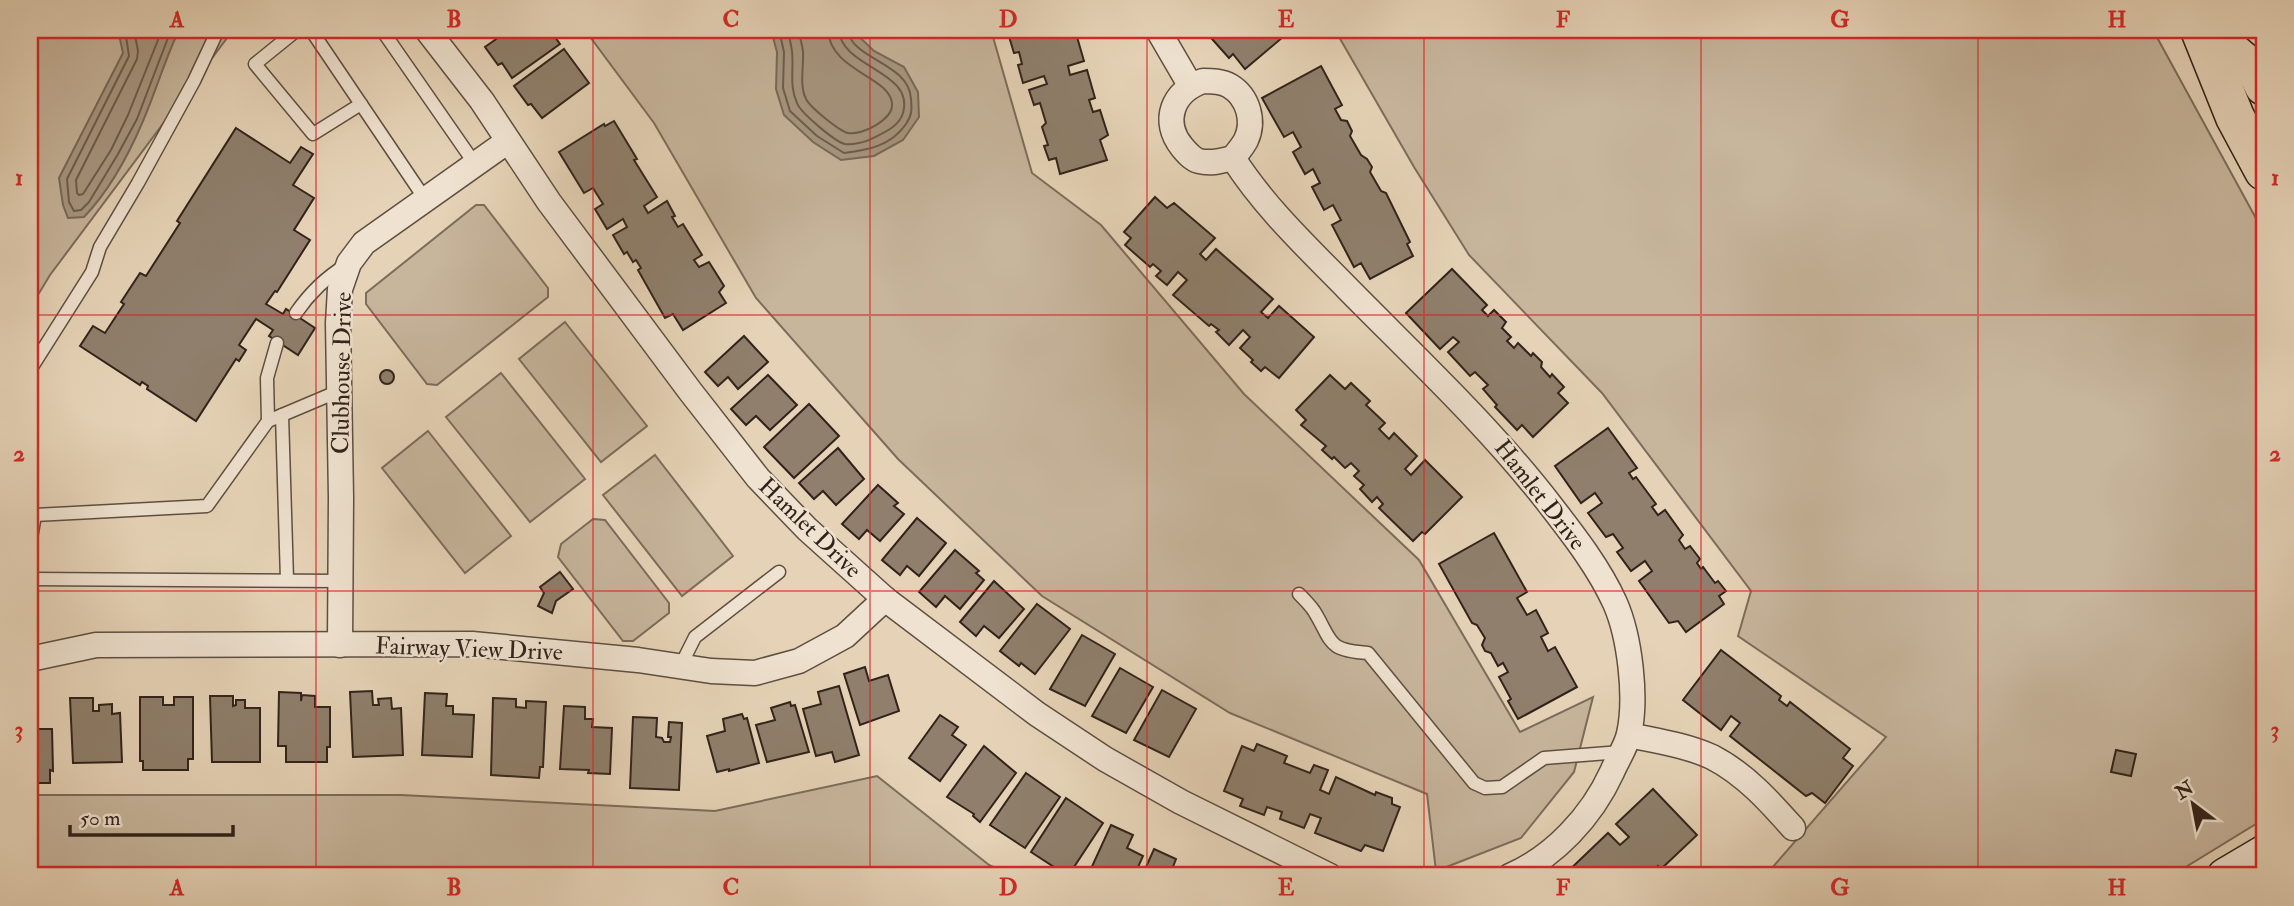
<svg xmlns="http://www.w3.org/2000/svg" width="2294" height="906" font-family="'IM FELL Double Pica',serif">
  <rect width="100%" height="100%" fill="#e6d3b7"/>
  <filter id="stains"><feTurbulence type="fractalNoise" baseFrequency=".00286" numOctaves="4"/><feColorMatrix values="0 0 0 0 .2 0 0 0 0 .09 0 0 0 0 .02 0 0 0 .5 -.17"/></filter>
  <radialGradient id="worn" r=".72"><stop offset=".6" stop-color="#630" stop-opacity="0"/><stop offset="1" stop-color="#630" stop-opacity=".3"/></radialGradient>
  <g fill="#c7b59c" stroke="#7c6c5c" stroke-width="2">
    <polygon points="30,30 233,30 50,275 30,308"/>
    <polygon points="585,30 991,30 1032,173 1101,225 1244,394 1419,560 1520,732 1593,697 1574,772 1521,838 1436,871 1427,794 1230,713 1042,596 898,459 756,298 654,123"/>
    <polygon points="1335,30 2153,30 2264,233 2264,819 2171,876 1765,876 1886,737 1738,636 1751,591 1602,393 1469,255 1414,167"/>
    <polygon points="476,205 484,205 548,288 548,297 437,385 427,384 366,304 366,293"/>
    <polygon points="565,322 647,426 601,462 519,359"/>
    <polygon points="501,373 585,479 530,522 446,417"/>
    <polygon points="428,431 511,536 465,573 382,468"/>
    <polygon points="655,455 733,556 682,596 603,495"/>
    <polygon points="593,519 605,520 669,603 669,613 633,641 623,641 558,557 561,544"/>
    <polygon points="877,776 989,865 1012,876 30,876 30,795 401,795 715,811"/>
  </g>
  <g fill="#a89782" stroke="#786959" stroke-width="2">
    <path d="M118,30h61c-14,29 -23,61 -36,91 -14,33 -34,70 -59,96l-16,1 -5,-13 -4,-27 64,-125z"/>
    <polygon points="771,30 852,30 874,51 904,67 918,92 919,117 903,140 874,156 841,160 813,142 784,115 776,89 777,52"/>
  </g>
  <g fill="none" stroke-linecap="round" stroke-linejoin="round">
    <g stroke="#6c5d4e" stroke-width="2">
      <polyline points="125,30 129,56 67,179 69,202 74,211 81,210 89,202 118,154 137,119 171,30"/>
      <polyline points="134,30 138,51 137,59 76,180 77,193 79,195 83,194 111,150 128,115 162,30"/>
      <path d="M779,30l5,22 -1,36 7,23 27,25 27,17c24,-3 47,-7 62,-29 6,-9 6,-14 5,-25 -2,-37 -60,-39 -63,-69"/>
      <path d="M788,30c1,7 3,14 4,21 2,18 -3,35 5,52 3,9 38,39 48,41 7,1 21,-2 26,-5 12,-6 28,-12 32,-26 12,-42 -62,-45 -64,-83"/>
      <path d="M798,30c2,7 4,14 5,21 1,15 -4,34 3,48 4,8 33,32 42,34 14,3 46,-14 44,-30 -3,-27 -62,-32 -64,-73"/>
    </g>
  </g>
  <g fill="#8f7f6c" stroke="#31231b" stroke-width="2">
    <polygon points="509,30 550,30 560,44 512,78 502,63 498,65 485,47"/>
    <polygon points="1007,30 1075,30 1084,61 1068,66 1070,75 1087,70 1095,98 1089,100 1093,112 1100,110 1108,135 1100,140 1107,160 1060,174 1056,158 1049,160 1044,146 1048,145 1042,127 1046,123 1040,103 1034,105 1029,90 1047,84 1044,76 1023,83 1018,65 1022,64 1019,52 1014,53"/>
    <polygon points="1204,30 1277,30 1283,37 1245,69 1233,54 1229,58"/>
    <polygon points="564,49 589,83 542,118 531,104 528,105 514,86"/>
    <polygon points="1321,66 1342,105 1335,109 1341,120 1347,121 1352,131 1350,136 1361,155 1367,159 1372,167 1370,172 1381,191 1386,193 1410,242 1407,244 1413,256 1370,279 1361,263 1354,267 1332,225 1341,220 1333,205 1324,210 1312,187 1320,183 1313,169 1305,174 1293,152 1301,147 1293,132 1284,137 1262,98"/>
    <polygon points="614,121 637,159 634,160 657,197 644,206 648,213 667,201 675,216 672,217 678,227 683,224 702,255 694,260 699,267 709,262 724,286 719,292 726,303 683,330 673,314 665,318 638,270 641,268 636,260 633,262 627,252 624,254 613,235 627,227 623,219 607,229 595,209 603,204 593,188 584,193 559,152 604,124 605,126"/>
    <polygon points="236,128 290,163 301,147 313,154 293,185 314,198 294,230 310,240 277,292 275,291 266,304 283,314 286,309 315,328 298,355 269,336 273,330 256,319 239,345 246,350 239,361 236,359 196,421 147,389 148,386 142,382 140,385 80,346 93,326 105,333 124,304 121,302 140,273 146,276 180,223 177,221"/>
    <polygon points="1155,197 1167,208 1174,203 1215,238 1200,254 1206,260 1216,249 1273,299 1261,312 1268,318 1279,306 1314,337 1279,378 1265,367 1261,371 1251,362 1253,360 1240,348 1250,337 1243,330 1229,345 1216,332 1219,330 1211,324 1209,326 1173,295 1187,280 1178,272 1167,285 1156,276 1161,271 1153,264 1150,267 1125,245 1131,238 1124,232"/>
    <polygon points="1452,269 1487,305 1482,310 1488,316 1494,310 1506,322 1502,328 1511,337 1507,341 1514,348 1518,343 1531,356 1533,353 1542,362 1541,367 1550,377 1552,374 1564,387 1558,393 1568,403 1533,437 1522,425 1517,430 1495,407 1497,405 1483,389 1488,385 1475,372 1470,376 1448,352 1459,342 1453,337 1440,349 1406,313"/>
    <polygon points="744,336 768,362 738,389 728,377 718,386 705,372"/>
    <circle cx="387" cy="377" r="7"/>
    <polygon points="768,375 797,405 770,430 756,416 746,425 731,409"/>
    <polygon points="1330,375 1345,389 1351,383 1370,401 1366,405 1385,423 1379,429 1389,439 1394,433 1417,456 1405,469 1411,475 1425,460 1462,497 1425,534 1422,532 1413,541 1379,508 1383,504 1377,497 1372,502 1360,489 1364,485 1354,476 1359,471 1351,463 1345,468 1334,457 1332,459 1322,450 1326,446 1301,425 1306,420 1296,410"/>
    <polygon points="809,404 839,436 794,478 764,447"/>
    <polygon points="1608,428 1637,468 1629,473 1633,479 1636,477 1656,504 1652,507 1658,515 1665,510 1683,535 1679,540 1685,549 1690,546 1700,559 1697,563 1701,569 1703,567 1715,583 1718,581 1726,591 1719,596 1724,604 1686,632 1678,621 1669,623 1639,581 1652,571 1645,561 1631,571 1617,552 1623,548 1613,534 1606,537 1588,513 1602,503 1595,493 1581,503 1555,466"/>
    <polygon points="838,448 864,479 836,505 823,491 814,499 799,483"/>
    <polygon points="878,485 898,503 894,506 904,514 880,541 867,530 859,539 842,524"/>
    <polygon points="917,518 946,543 919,576 907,566 900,575 882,560"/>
    <polygon points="1494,533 1527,592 1517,598 1527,615 1536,610 1548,633 1541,637 1548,651 1555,647 1577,687 1518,719 1508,701 1511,699 1499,677 1508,672 1503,663 1498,666 1491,653 1485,651 1482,645 1485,638 1477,625 1472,623 1439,564"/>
    <polygon points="955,550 979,571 976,573 984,580 960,609 945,596 936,607 919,592"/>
    <polygon points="560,572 573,589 556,601 552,613 538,606 544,593 540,587"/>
    <polygon points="994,581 1024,609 999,638 984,626 976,636 960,622"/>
    <polygon points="1037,604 1070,629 1035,674 1021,663 1019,666 1000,651"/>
    <polygon points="1082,635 1115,654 1085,706 1050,689"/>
    <polygon points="1721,650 1781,696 1779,700 1787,706 1790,702 1850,749 1843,758 1853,766 1825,803 1812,793 1806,796 1730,736 1740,723 1731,716 1721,730 1683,700"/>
    <polygon points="865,667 869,681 888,675 899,711 860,725 844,674"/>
    <polygon points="1120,668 1153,687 1126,733 1092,716"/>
    <polygon points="839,686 859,755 835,762 832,752 816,756 803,709 821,704 818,692"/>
    <polygon points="1162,690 1196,709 1169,757 1134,740"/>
    <polygon points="372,691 373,705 379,705 378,699 391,698 392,709 401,708 403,755 353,757 350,692"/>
    <polygon points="279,692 301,693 301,701 302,695 315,696 315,707 330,707 330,747 327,747 327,762 286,762 286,746 278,746"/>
    <polygon points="425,693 447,694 446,706 453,706 453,714 474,715 472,757 422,755"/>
    <polygon points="210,696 233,696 233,706 236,705 236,700 245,700 245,708 260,708 260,762 212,762"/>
    <polygon points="140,697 163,697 163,705 174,705 174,697 193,697 193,759 188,759 188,770 143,770 143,761 140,761"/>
    <polygon points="70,698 93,698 93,711 99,711 99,705 112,704 112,714 120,713 122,762 73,763"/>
    <polygon points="493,698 516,699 516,707 526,708 526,701 546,702 543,767 540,767 539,778 491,775"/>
    <polygon points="790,702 791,706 795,705 809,752 767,762 756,725 775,720 771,708"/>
    <polygon points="564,706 585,707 585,719 593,719 592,727 612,728 610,774 588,773 589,770 560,769"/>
    <polygon points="742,714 744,719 747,718 759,763 729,771 729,769 717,772 707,736 725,731 723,719"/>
    <polygon points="940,715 958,727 952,735 966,745 940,781 909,758"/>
    <polygon points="633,717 657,718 656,737 662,738 664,742 670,742 671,737 668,737 669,722 682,723 679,790 630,788"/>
    <polygon points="30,718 38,718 38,729 52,729 53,771 50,770 50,783 30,783"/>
    <polygon points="1257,744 1287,756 1284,763 1310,773 1314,765 1328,770 1320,790 1329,794 1336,777 1375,795 1376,792 1392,798 1392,804 1400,807 1383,851 1365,845 1361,851 1315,833 1321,818 1310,814 1304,828 1280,819 1282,812 1267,807 1264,815 1240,806 1243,799 1224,791 1242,746 1254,751"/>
    <polygon points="984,746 1016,773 980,822 973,816 974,814 947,797"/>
    <polygon points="2116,750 2136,754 2131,776 2111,772"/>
    <polygon points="1026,773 1060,797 1025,848 990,825"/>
    <polygon points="1653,789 1697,835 1661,869 1658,866 1651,873 1655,876 1563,876 1608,833 1620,845 1629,837 1616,824"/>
    <polygon points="1066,798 1103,823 1068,876 1031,852"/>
    <polygon points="1111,825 1133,835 1127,848 1143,856 1134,876 1096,876 1089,873"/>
    <polygon points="1154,849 1176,859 1171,872 1180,876 1142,876"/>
  </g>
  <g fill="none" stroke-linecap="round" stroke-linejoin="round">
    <g stroke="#5e4f42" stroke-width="15">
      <g id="lane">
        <polyline points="297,30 255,64 313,134 361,104"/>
        <polyline points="311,30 425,199"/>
        <polyline points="382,30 475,164"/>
        <path d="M296,313c13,-19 29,-35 50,-48"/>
        <polyline points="30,370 92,272 100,247 138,183 194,81 218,30"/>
        <polyline points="282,415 287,580"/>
        <polyline points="268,421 267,378 277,343"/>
        <polyline points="30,544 35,515 207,506 268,421 339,391"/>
        <polyline points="30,579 341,581"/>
        <path d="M1299,594c5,5 11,11 15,17 19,31 12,39 54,42l106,130 11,5 17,-1 42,-29 77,-6"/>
        <polyline points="680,667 695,637 779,572"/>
      </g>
    </g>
    <g stroke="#5e4f42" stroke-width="27">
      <g id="street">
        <polyline points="427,30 482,101 549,202 690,391 758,478 807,529 885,599 1037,714 1105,759 1181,802 1330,876"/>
        <polyline points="1158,30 1190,85"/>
        <path d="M1203,81c8,0 19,0 27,5 18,11 25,35 16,54 -3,6 -9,13 -13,18 -11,3 -23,6 -34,3 -7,-2 -12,-8 -17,-14 -21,-26 -9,-56 21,-66z"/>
        <path d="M1233,158c32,50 74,89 115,131 70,71 142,138 203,217 24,31 48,62 64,97 15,34 22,95 14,131 -3,13 -12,26 -17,38 -20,44 -58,85 -102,104"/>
        <polyline points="340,645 341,498 338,323 340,289 349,263 364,243 508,141"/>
        <polyline points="30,659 96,645 472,644 638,660 711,671 755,673 799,661 845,636 885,599"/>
        <path d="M1629,735c28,6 57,10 83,22 33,17 57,44 81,71"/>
      </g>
    </g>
    <g stroke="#31231b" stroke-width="38">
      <polyline id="secondary" points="2225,876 2264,853"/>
    </g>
    <g stroke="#31231b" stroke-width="41">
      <g id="primary">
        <polyline points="2200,30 2235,117 2264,171"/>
        <polyline points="2206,30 2258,74 2264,86"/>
      </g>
    </g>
    <use href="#lane" stroke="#efe2d0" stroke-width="12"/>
    <use href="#street" stroke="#efe2d0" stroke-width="24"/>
    <use href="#secondary" stroke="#efe2d0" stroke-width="35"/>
    <use href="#primary" stroke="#e6d3b7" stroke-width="38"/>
  </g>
  <path fill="none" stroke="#d62828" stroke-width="2" stroke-opacity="0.55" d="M316,30v846M593,30v846M870,30v846M1147,30v846M1424,30v846M1701,30v846M1978,30v846M30,315h2234M30,591h2234"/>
  <g text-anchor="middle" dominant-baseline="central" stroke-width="5" stroke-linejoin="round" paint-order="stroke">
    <g font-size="24" fill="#31231b" stroke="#efe2d0">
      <text transform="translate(342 373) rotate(-89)">Clubhouse Drive</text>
      <text transform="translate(1540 495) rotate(52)">Hamlet Drive</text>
      <text transform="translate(810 528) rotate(44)">Hamlet Drive</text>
      <text transform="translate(469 649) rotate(2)">Fairway View Drive</text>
    </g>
  </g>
  <rect width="2294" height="906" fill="none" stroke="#e6d3b7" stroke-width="77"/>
  <g transform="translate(2193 804) rotate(328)" stroke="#efe2d0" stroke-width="5" paint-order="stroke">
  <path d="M0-5L12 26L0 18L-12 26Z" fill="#31231b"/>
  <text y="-10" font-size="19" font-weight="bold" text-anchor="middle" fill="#31231b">N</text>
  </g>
  <path d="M70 825v10h163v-10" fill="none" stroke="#31231b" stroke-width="3.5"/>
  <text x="80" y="825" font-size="21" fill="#31231b" stroke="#efe2d0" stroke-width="5" paint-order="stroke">50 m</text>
  <rect x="38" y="38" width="2218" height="829" fill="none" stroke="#d62828" stroke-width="2.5"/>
  <g font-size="23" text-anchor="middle" font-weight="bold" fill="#d62828">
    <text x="177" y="27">A</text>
    <text x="454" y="27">B</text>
    <text x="731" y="27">C</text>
    <text x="1008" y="27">D</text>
    <text x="1286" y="27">E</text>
    <text x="1563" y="27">F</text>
    <text x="1840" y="27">G</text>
    <text x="2117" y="27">H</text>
    <text x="19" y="185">1</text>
    <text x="2275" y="185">1</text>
    <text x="19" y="461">2</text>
    <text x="2275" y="461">2</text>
    <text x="19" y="737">3</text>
    <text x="2275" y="737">3</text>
    <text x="177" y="895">A</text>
    <text x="454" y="895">B</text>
    <text x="731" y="895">C</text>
    <text x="1008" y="895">D</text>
    <text x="1286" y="895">E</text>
    <text x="1563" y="895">F</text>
    <text x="1840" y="895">G</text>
    <text x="2117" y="895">H</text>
  </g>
  <rect width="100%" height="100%" filter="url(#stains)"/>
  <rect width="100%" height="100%" fill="url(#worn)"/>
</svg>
